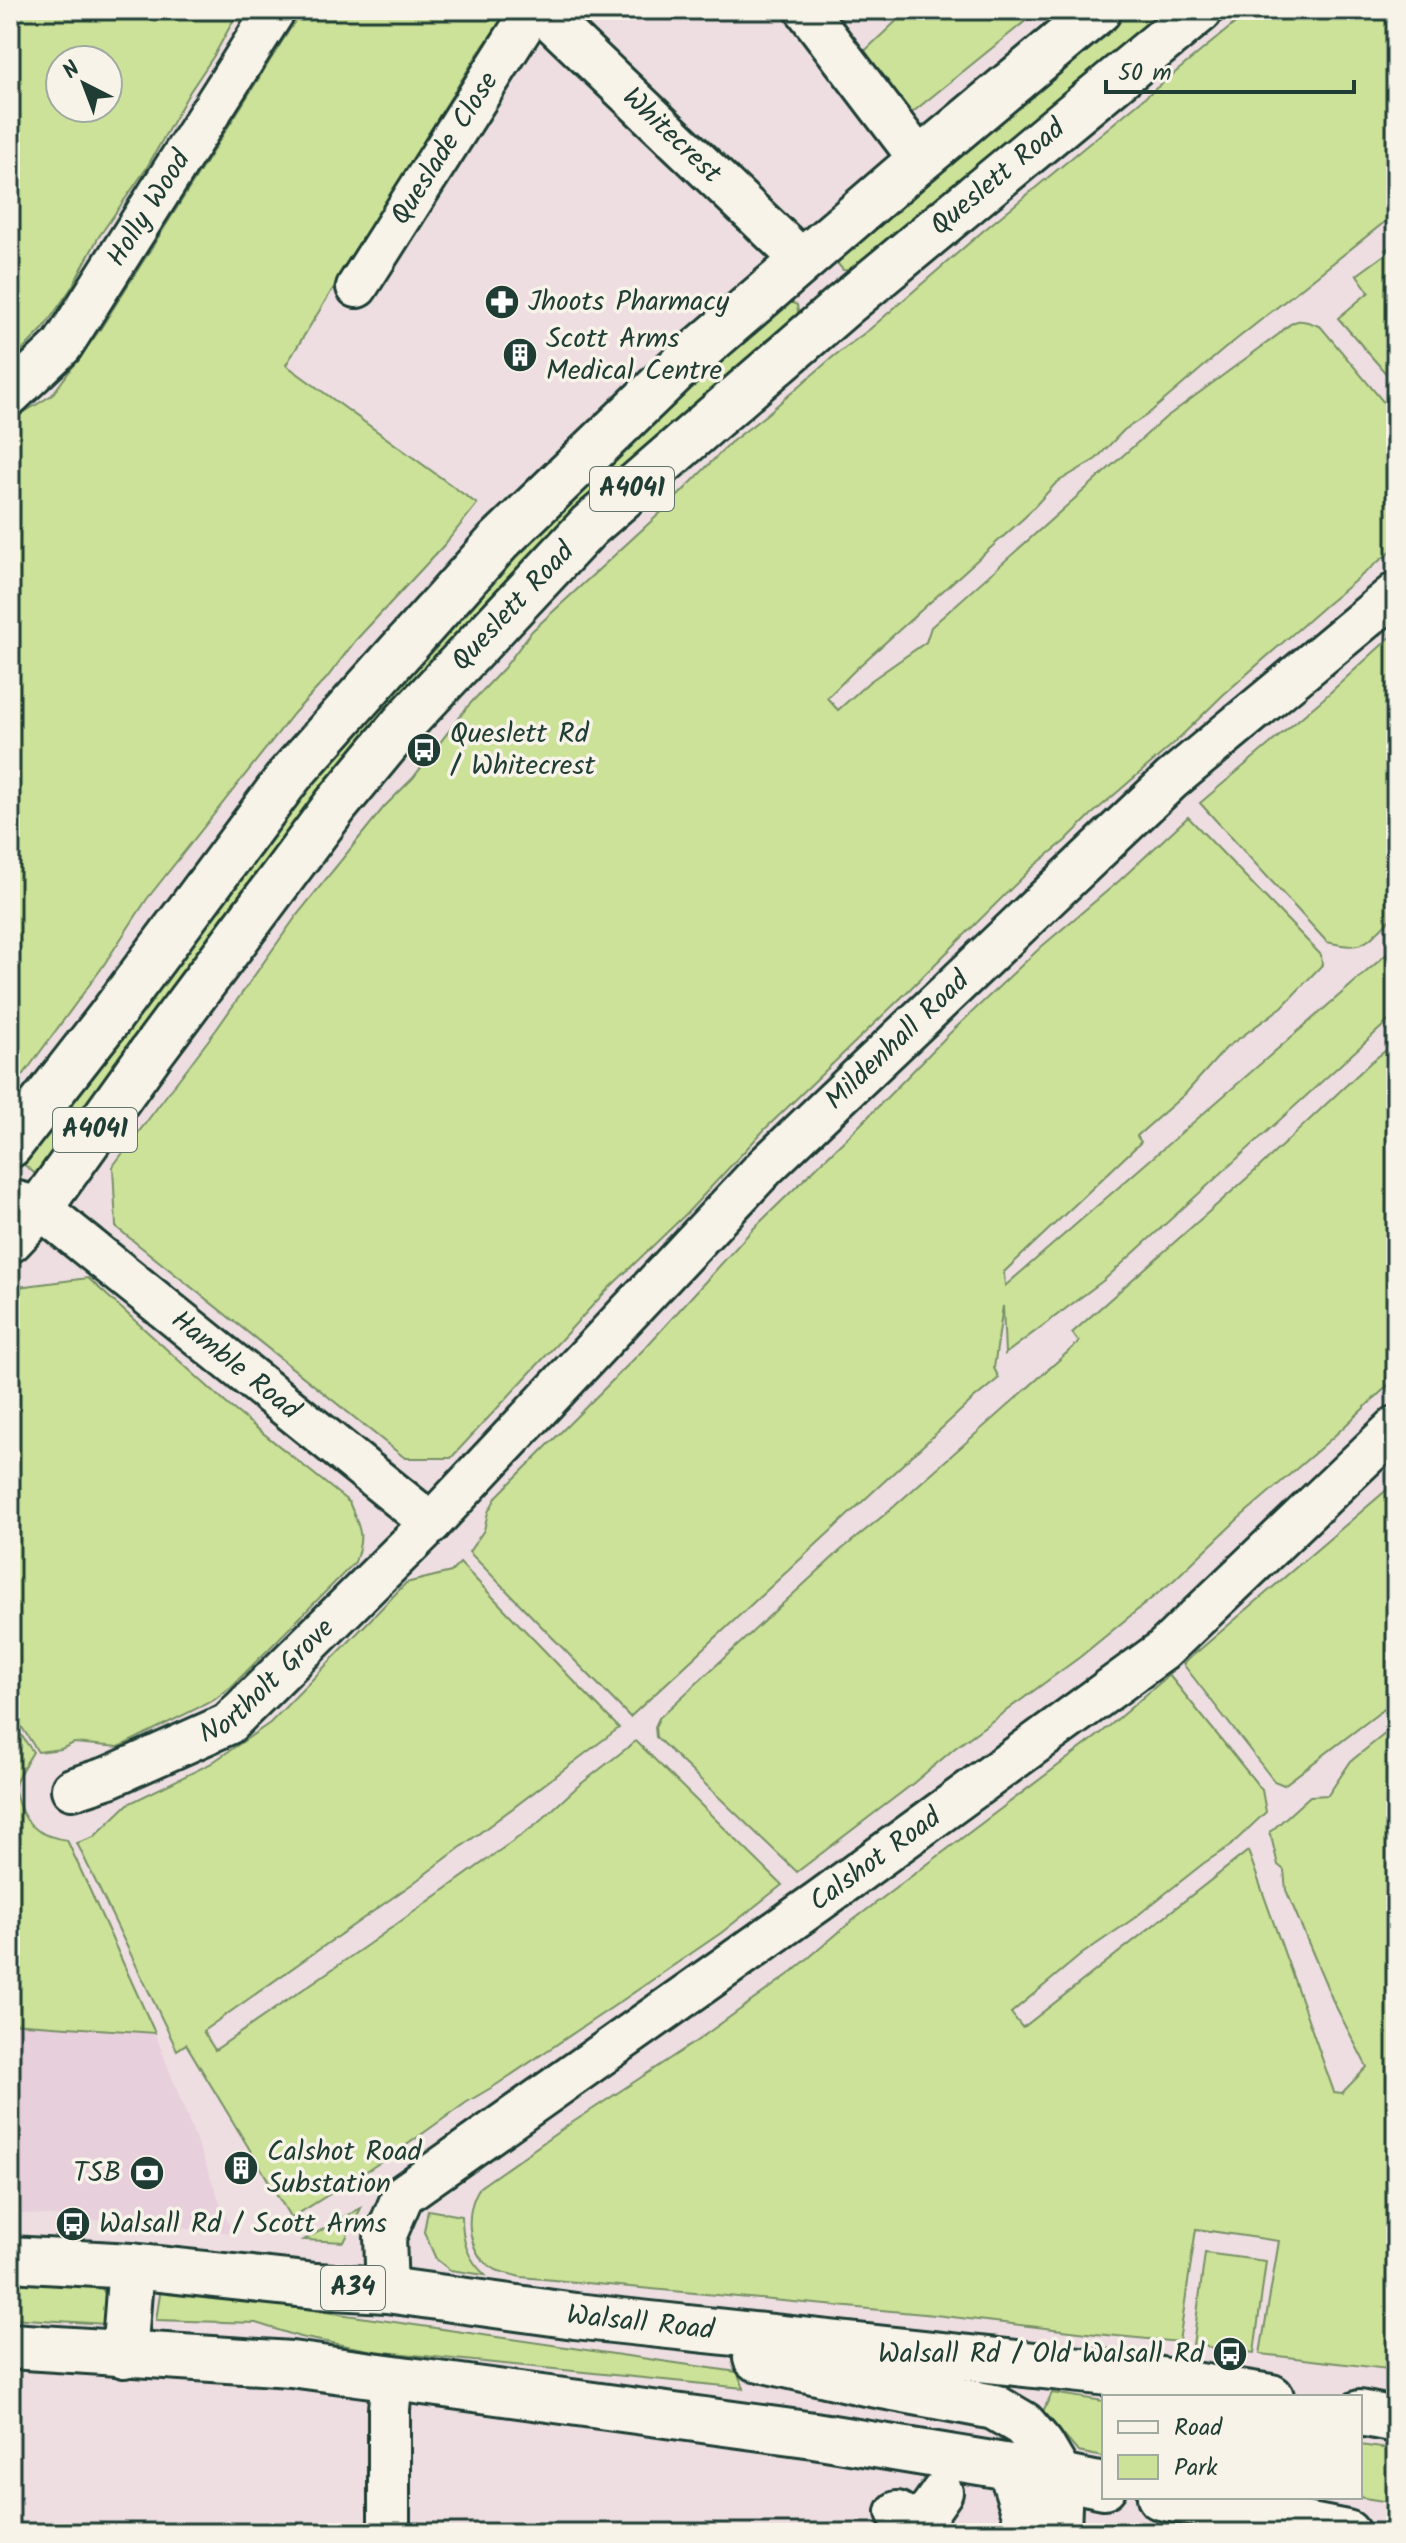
<svg xmlns="http://www.w3.org/2000/svg" width="1406" height="2543" font-family="Kalam,sans-serif">
  <rect width="100%" height="100%" fill="#eedee1"/>
  <filter id="ink" filterUnits="userSpaceOnUse"><feTurbulence type="fractalNoise" baseFrequency=".0125" numOctaves="2"/><feDisplacementMap in="SourceGraphic" scale="16" xChannelSelector="R" yChannelSelector="G"/><feConvolveMatrix kernelMatrix="1 2 1 2 8 2 1 2 1" color-interpolation-filters="sRGB"/></filter>
  <g filter="url(#ink)">
    <polygon fill="#e8cfdc" points="10,2022 155,2033 232,2233 10,2212"/>
    <g fill="#cce298" stroke="#769066" stroke-width="2" fill-rule="evenodd">
      <path d="M10,10h229l-24,44 -26,39 -43,76 -48,69 -26,49 -29,42 -33,34zM60,60h48v48h-48z"/>
      <polygon points="302,10 504,10 506,13 475,58 286,365 477,504 445,544 356,640 326,679 294,713 147,899 101,969 10,1093 10,421 52,395 99,331"/>
      <polygon points="908,10 1039,10 908,116 853,62"/>
      <polygon points="1120,10 1157,11 1145,32 857,271 843,270 831,256"/>
      <path d="M1251,10h145v203l-173,137 -76,65 -23,15 -28,29 -40,24 -31,34 -167,150 -31,31 11,12 31,-28 57,-40 5,-15 234,-209 114,-84c16,-17 22,-16 42,-7l75,90v130l-68,56 -105,92 -51,50 -81,70 -26,26 -31,25 -129,128 -140,135 -79,85 -79,76 -156,168h-46l-289,-231 -3,-61 103,-136 81,-115 87,-108 29,-29 55,-72 36,-38 28,-37 138,-127 60,-61 37,-29 67,-58 36,-27 113,-98z"/>
      <polygon points="1396,243 1396,385 1338,318 1369,292 1357,275 1387,253 1385,250"/>
      <polygon points="782,298 797,305 799,319 627,466 38,1176 22,1163 298,798 432,643 587,480"/>
      <path d="M1396,632v282c-29,25 -27,39 -69,28l-127,-139 123,-104z"/>
      <polygon points="1188,817 1321,955 1322,965 1282,1007 1226,1048 1185,1094 1137,1136 1141,1142 1004,1272 1005,1286 1396,946 1396,1014 1104,1280 1005,1354 1003,1306 994,1368 999,1378 971,1401 630,1717 469,1552 484,1530 488,1512 497,1496 645,1348 753,1229 859,1126 949,1034 1041,947 1119,881"/>
      <polygon points="1396,1046 1396,1378 1331,1439 1238,1519 1174,1580 1080,1657 955,1748 910,1786 797,1872 656,1737 655,1727 659,1718 841,1550 889,1511 1079,1342 1072,1333 1255,1171 1371,1062 1389,1048"/>
      <path d="M88,1278l140,127 121,97c11,27 16,32 6,60l-124,125 -17,13 -95,47 -45,-4 -13,6 -23,3 -28,-43v-421z"/>
      <polygon points="1396,1482 1396,1700 1284,1785 1274,1781 1183,1664"/>
      <polygon points="460,1563 619,1728 412,1884 203,2031 215,2050 366,1946 537,1824 577,1787 636,1741 782,1885 721,1933 620,2002 496,2085 467,2102 394,2154 291,2218 186,2044 177,2050 77,1843 94,1837 128,1804 210,1764 270,1723 406,1583 451,1572"/>
      <path d="M1169,1675l93,115 4,22 -36,34 -26,17 -71,56 -51,35 -71,59 11,14 3,-1 223,-175 86,241 8,1 25,-26 -34,-66 -47,-111 -2,-20 -6,-5 -8,-33 40,-36 18,-1 23,-34 45,-36v645l-136,-16 19,-113 -83,-12 -17,113 -83,-8 -161,-19 -414,-38c-8,-2 -17,-4 -25,-7 -30,-15 -33,-58 -16,-83l84,-59 134,-88 94,-68 60,-51 248,-187z"/>
      <path d="M10,1719l23,33c-6,10 -16,23 -18,34 -1,6 2,14 4,19 8,23 25,32 48,35l88,193 -145,-10z"/>
      <polygon points="361,2208 344,2242 304,2240"/>
      <path d="M428,2210l34,6c0,25 5,42 23,59l-35,-5 -14,-11 -12,-27z"/>
      <polygon points="1205,2253 1266,2261 1254,2353 1193,2345"/>
      <polygon points="10,2282 101,2287 110,2302 106,2324 10,2318"/>
      <polygon points="161,2288 737,2372 744,2388 374,2351 300,2337 256,2323 156,2320"/>
      <polygon points="1052,2393 1104,2401 1104,2457 1078,2452 1043,2411"/>
      <polygon points="1360,2445 1396,2450 1396,2503 1358,2497 1360,2497"/>
    </g>
    <g fill="none" stroke-linecap="round" stroke-linejoin="round">
      <g stroke="#1f3d34" stroke-width="46">
        <g id="minor">
          <path id="s1" d="M540,10l263,251"/>
          <polyline points="806,10 920,160"/>
          <path id="s2" d="M357,287l176,-277"/>
          <path id="s3" d="M10,395l52,-49 213,-336"/>
          <path id="s4" d="M10,1200l30,8 391,315"/>
          <path id="s5" d="M72,1789l37,-12 119,-53 203,-201 335,-357 405,-386 225,-187"/>
          <path id="s6" d="M387,2290l-2,-53 18,-42 416,-294 343,-250 234,-224"/>
          <polyline points="897,2512 932,2533"/>
          <polyline points="919,2525 942,2492"/>
          <polyline points="389,2533 389,2409 392,2378"/>
        </g>
      </g>
      <g stroke="#1f3d34" stroke-width="50">
        <g id="major">
          <polyline points="1010,2467 1031,2533"/>
          <polyline points="1058,2533 1060,2477"/>
        </g>
      </g>
      <g stroke="#1f3d34" stroke-width="50">
        <g id="highway">
          <polyline points="10,1145 110,1017 290,775 499,541 676,370 920,160 1099,10"/>
          <path id="s7" d="M10,1240l30,-32 111,-155 185,-248 68,-82 185,-197 255,-221 356,-295"/>
          <path id="s8" d="M10,2259l121,7 185,20 71,4 188,26 553,59 143,22"/>
          <polyline points="10,2346 291,2364 814,2435 1010,2467 1104,2486"/>
          <polyline points="124,2355 131,2266"/>
          <polyline points="756,2358 866,2383 994,2407 1023,2424 1041,2445 1060,2477"/>
          <polyline points="1360,2413 1396,2420"/>
          <polyline points="1160,2497 1347,2533"/>
        </g>
      </g>
      <use href="#minor" stroke="#f7f3e8" stroke-width="40"/>
      <use href="#major" stroke="#f7f3e8" stroke-width="44"/>
      <use href="#highway" stroke="#f7f3e8" stroke-width="44"/>
    </g>
  </g>
  <defs>
    <g id="pharmacy-disc" transform="scale(1.8)"><circle r="9.5" fill="#1f3d34" stroke="#f7f3e8"/><path d="M-2-6h4v4h4v4h-4v4h-4v-4h-4v-4h4Z" fill="#fff"/></g>
    <g id="building-disc" transform="scale(1.8)"><circle r="9.5" fill="#1f3d34" stroke="#f7f3e8"/><path d="M-4-6H4V6H1V3H-1V6H-4ZM-2.5-4.3h1.7v1.8h-1.7ZM.8-4.3h1.7v1.8H.8ZM-2.5-1h1.7V.8h-1.7ZM.8-1h1.7V.8H.8Z" fill="#fff"/></g>
    <g id="bus-disc" transform="scale(1.8)"><circle r="9.5" fill="#1f3d34" stroke="#f7f3e8"/><path d="M-5-6H5V4H4V6H2V4H-2V6H-4V4H-5ZM-3.5-4V0h7V-4ZM-3.5 1.2v1.5H-2V1.2ZM2 1.2v1.5H3.5V1.2Z" fill="#fff"/></g>
    <g id="bank-disc" transform="scale(1.8)"><circle r="9.5" fill="#1f3d34" stroke="#f7f3e8"/><path d="M-6-4H6V4H-6ZM0-2.3a2.3 2.3 0 1 0 0 4.6a2.3 2.3 0 1 0 0-4.6Z" fill="#fff"/></g>
  </defs>
  <g fill-rule="evenodd">
    <use href="#pharmacy-disc" x="502" y="302"/>
    <use href="#building-disc" x="520" y="355"/>
    <use href="#bus-disc" x="424" y="750"/>
    <use href="#building-disc" x="241" y="2168"/>
    <use href="#bank-disc" x="147" y="2173"/>
    <use href="#bus-disc" x="73" y="2224"/>
    <use href="#bus-disc" x="1230" y="2354"/>
  </g>
  <g text-anchor="middle" dominant-baseline="central" stroke-width="7" stroke-linejoin="round" paint-order="stroke">
    <g fill="#f7f3e8" stroke="#60746a" stroke-width="2">
      <rect x="590" y="467" width="84" height="44" rx="6"/>
      <rect x="53" y="1108" width="84" height="44" rx="6"/>
      <rect x="321" y="2266" width="64" height="44" rx="6"/>
    </g>
    <g font-size="26" font-weight="bold" fill="#1f3d34">
      <text x="632" y="489">A4041</text>
      <text x="95" y="1130">A4041</text>
      <text x="353" y="2288">A34</text>
    </g>
    <g font-size="28" fill="#1f3d34" stroke="#f7f3e8">
      <text stroke="none"><textPath href="#s1" startOffset="182">Whitecrest</textPath></text>
      <text stroke="none"><textPath href="#s2" startOffset="164">Queslade Close</textPath></text>
      <text stroke="none"><textPath href="#s7" startOffset="1458">Queslett Road</textPath></text>
      <text stroke="none"><textPath href="#s3" startOffset="234">Holly Wood</textPath></text>
      <text stroke="none"><textPath href="#s7" startOffset="810">Queslett Road</textPath></text>
      <text stroke="none"><textPath href="#s5" startOffset="1126">Mildenhall Road</textPath></text>
      <text stroke="none"><textPath href="#s4" startOffset="282">Hamble Road</textPath></text>
      <text stroke="none"><textPath href="#s5" startOffset="226">Northolt Grove</textPath></text>
      <text stroke="none"><textPath href="#s6" startOffset="678">Calshot Road</textPath></text>
      <text stroke="none"><textPath href="#s8" startOffset="634">Walsall Road</textPath></text>
    </g>
    <g font-size="28" fill="#1f3d34" stroke="#f7f3e8" text-anchor="start">
      <text x="528" y="302">Jhoots Pharmacy</text>
      <text x="546" y="339">Scott Arms<tspan x="546" dy="32">Medical Centre</tspan></text>
      <text x="450" y="734">Queslett Rd<tspan x="450" dy="32">/ Whitecrest</tspan></text>
      <text x="267" y="2152">Calshot Road<tspan x="267" dy="32">Substation</tspan></text>
      <text x="121" y="2173" text-anchor="end">TSB</text>
      <text x="99" y="2224">Walsall Rd / Scott Arms</text>
      <text x="1204" y="2354" text-anchor="end">Walsall Rd / Old Walsall Rd</text>
    </g>
  </g>
  <rect width="1406" height="2543" fill="none" stroke="#f7f3e8" stroke-width="40"/>
  <rect x="20" y="20" width="1366" height="2503" fill="none" stroke="#1f3d34" stroke-width="3" filter="url(#ink)"/>
  <rect x="1102" y="2395" width="260" height="104" fill="#f7f3e8" stroke="#a1aaa0" stroke-width="2"/>
  <rect x="1118" y="2421" width="40" height="12" fill="#f7f3e8" stroke="#a1aaa0" stroke-width="2"/>
  <text x="1174" y="2435" font-size="24" fill="#1f3d34">Road</text>
  <rect x="1118" y="2455" width="40" height="24" fill="#cce298" stroke="#a1aaa0" stroke-width="2"/>
  <text x="1174" y="2475" font-size="24" fill="#1f3d34">Park</text>
  <g transform="translate(84 84) rotate(318)"><circle r="38" fill="#f7f3e8" stroke="#a1aaa0" stroke-width="2"/>
  <path d="M0-6L14 30L0 20L-14 30Z" fill="#1f3d34"/>
  <text y="-12" font-size="22" font-weight="bold" text-anchor="middle" fill="#1f3d34">N</text>
  </g>
  <path d="M1106 80v12h248v-12" fill="none" stroke="#1f3d34" stroke-width="4"/>
  <text x="1118" y="80" font-size="24" fill="#1f3d34" stroke="#f7f3e8" stroke-width="6" paint-order="stroke">50 m</text>
</svg>
